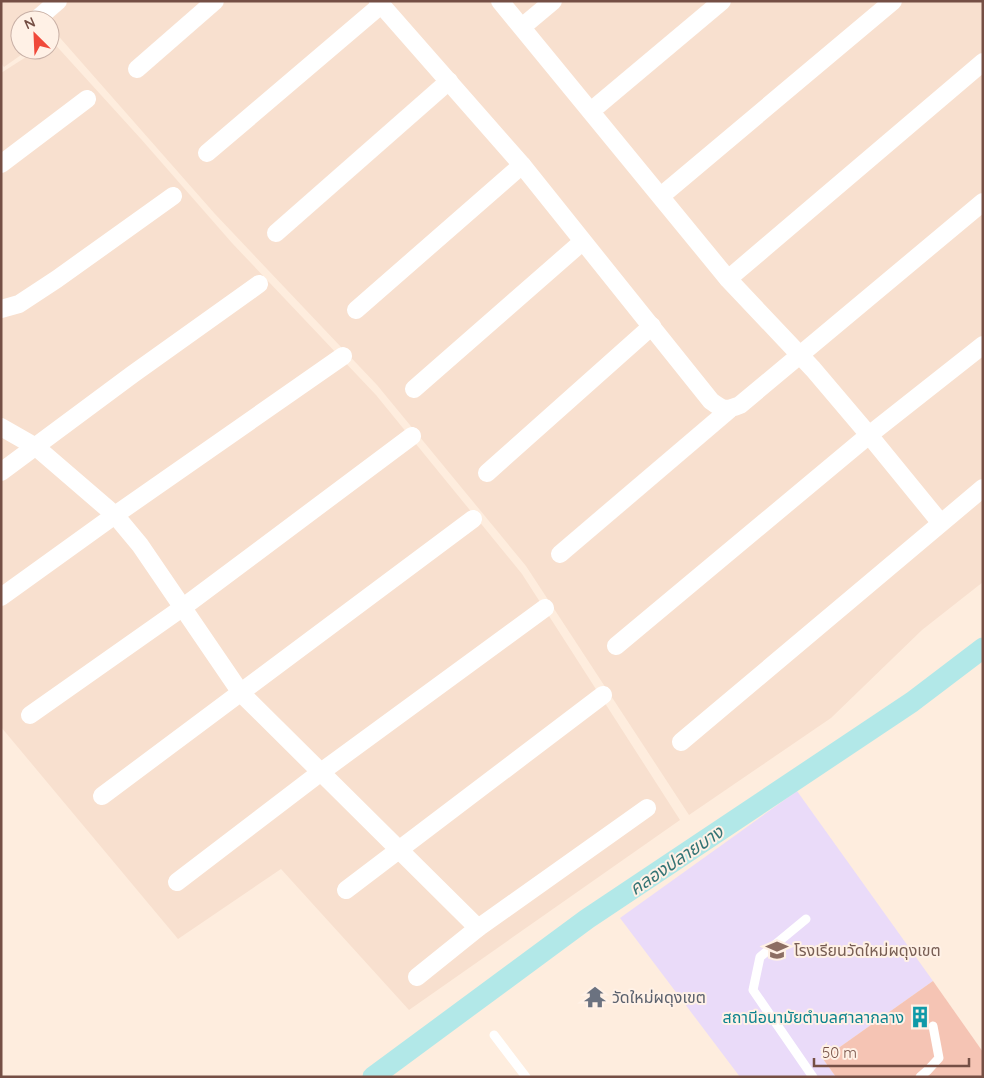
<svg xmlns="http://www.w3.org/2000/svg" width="984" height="1078" font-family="Quicksand,'Noto Sans Thai',sans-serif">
  <rect width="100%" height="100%" fill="#feedde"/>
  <g fill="#f8e0cf">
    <polygon points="1,1 983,1 983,582 922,630 831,718 689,815 526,566 377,385 215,214 54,31 50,34 50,20 20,20 20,50 28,50 4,67 1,63"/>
    <polygon points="51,40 141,139 232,243 376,395 522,574 680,820 409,1010 281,869 178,939 1,727 1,73 37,50 50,50"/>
  </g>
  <polygon fill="#eadbf9" points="797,791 933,981 823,1059 836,1077 740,1077 620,918"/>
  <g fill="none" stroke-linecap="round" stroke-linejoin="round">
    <polyline stroke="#b2e8e8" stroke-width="21" points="373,1077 587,919 912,702 983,648"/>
  </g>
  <polygon fill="#f5c4b4" points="933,981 983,1052 983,1077 836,1077 823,1059"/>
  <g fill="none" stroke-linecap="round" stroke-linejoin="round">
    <g stroke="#fff" stroke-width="9">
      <polyline points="806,919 760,957 753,990 813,1077"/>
      <polyline points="494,1035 526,1077"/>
      <polyline points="920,1077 928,1070 939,1058 933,1026"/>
    </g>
    <g stroke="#fff" stroke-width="18">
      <path d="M378,1l144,164 189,236c12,9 14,10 29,4l243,-203"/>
      <polyline points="500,1 728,279 813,369 869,435 940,522"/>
      <polyline points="36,20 58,1"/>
      <polyline points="522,27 553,1"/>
      <polyline points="137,69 215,1"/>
      <polyline points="591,111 722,1"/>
      <polyline points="207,153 381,5"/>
      <polyline points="1,164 87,99"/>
      <polyline points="661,196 893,1"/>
      <polyline points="276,233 449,81"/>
      <polyline points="728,279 983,62"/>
      <polyline points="1,309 19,304 57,279 173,196"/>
      <polyline points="356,310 522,165"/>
      <polyline points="414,389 582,242"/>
      <polyline points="1,427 36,447 115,515 140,545 241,693 478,928"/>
      <polyline points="1,472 133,374 259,284"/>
      <polyline points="487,473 652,326"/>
      <polyline points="560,554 729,410"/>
      <polyline points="1,597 115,515 343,356"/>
      <polyline points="616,646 869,435 983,345"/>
      <polyline points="30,715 182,608 412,436"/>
      <polyline points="681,742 983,488"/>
      <polyline points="102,796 473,519"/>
      <polyline points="177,882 321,772 545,608"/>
      <polyline points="346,890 603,695"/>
      <polyline points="417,977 478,928 647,808"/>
    </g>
  </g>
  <defs>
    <g id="school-bare" transform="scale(1.725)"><path d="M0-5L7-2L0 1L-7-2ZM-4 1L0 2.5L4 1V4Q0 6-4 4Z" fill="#8d6e63" stroke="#fff1e6" stroke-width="2.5" paint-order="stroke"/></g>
    <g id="temple-bare" transform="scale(1.725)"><path d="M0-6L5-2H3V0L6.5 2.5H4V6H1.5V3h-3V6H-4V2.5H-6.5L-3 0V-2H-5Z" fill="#6b7280" stroke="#fff1e6" stroke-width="2.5" paint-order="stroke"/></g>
    <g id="building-bare" transform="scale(1.725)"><path d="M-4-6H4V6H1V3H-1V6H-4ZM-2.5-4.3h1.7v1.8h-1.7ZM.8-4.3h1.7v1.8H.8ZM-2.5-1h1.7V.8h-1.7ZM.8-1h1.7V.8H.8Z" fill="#0f9aa8" stroke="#fff1e6" stroke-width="2.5" paint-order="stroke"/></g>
  </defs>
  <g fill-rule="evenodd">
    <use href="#school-bare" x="777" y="950"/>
    <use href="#temple-bare" x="595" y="997"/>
    <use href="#building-bare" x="920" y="1017"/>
  </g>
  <g text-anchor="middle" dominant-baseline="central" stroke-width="4" stroke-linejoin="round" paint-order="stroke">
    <g font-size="16" fill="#785e54" stroke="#fff1e6" text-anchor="start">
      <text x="794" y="950">โรงเรียนวัดใหม่ผดุงเขต</text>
    </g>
    <g font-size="16" fill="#5b616d" stroke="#fff1e6" text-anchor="start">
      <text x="612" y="997">วัดใหม่ผดุงเขต</text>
    </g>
    <g font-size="16" fill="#0d838f" stroke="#fff1e6" text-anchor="end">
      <text x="904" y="1017">สถานีอนามัยตำบลศาลากลาง</text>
    </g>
    <g font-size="18" font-style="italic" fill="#357475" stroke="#fff1e6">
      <text transform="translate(676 860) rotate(-34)">คลองปลายบาง</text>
    </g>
  </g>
  <rect width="984" height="1078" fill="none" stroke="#754f45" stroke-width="5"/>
  <g transform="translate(35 35) rotate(336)"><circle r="24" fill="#fff1e6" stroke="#c8b0a6"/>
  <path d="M0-4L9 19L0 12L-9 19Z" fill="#f0493a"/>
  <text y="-8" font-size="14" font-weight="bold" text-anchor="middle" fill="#754f45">N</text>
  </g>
  <path d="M814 1058v8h155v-8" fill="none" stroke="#754f45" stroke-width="2.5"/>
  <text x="822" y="1058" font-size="15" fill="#754f45" stroke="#fff1e6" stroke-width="4" paint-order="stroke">50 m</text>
</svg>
